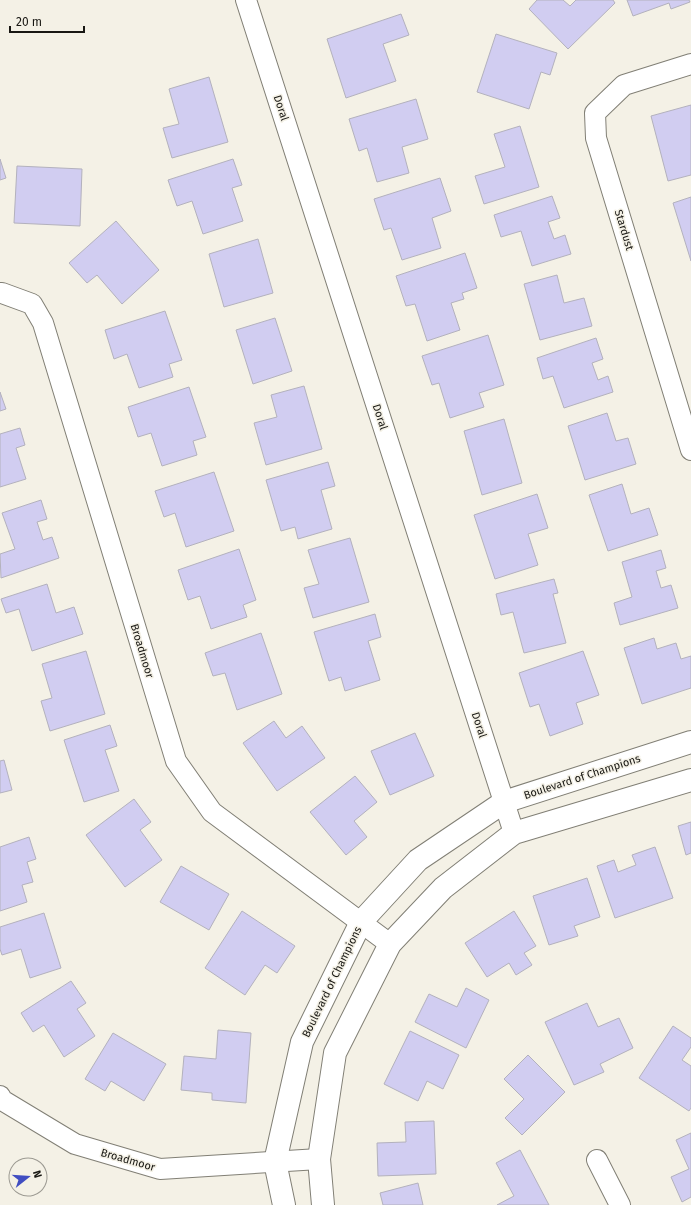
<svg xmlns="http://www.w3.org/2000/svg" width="691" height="1205" font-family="'Fira Sans',sans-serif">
  <rect width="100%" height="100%" fill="#f4f1e6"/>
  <g fill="#d1cdf1" stroke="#b3b1bd">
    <polygon points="537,0 563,0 570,6 576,0 613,0 615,3 568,49 529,9"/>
    <polygon points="627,0 689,0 690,2 671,9 669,3 633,16"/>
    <polygon points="401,14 409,35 383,44 396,81 346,98 327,39"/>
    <polygon points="496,34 557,53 550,75 541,72 529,109 477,92"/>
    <polygon points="209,77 228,142 172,158 163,128 179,124 169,89"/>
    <polygon points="416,99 428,139 402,147 409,173 377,182 367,148 359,151 349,119"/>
    <polygon points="691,105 691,175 668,181 651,116"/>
    <polygon points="520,126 539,187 484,204 475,176 505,167 494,134"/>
    <polygon points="0,159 6,178 0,180"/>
    <polygon points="233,159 242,185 232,188 243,221 203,234 192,201 177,206 168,180"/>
    <polygon points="17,166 82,169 80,226 14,223"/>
    <polygon points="440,178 451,211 432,218 441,248 402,260 391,228 384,230 374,199"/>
    <polygon points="552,196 560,218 548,222 554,239 565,235 571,254 532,266 521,231 501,237 494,215"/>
    <polygon points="691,197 691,261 673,203"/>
    <polygon points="116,221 159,270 122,304 97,275 87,283 69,263"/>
    <polygon points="258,239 273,293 224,307 209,254"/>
    <polygon points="465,253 477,288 462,293 464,299 451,303 460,330 427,341 415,304 406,306 396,276"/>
    <polygon points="557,275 564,303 584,298 592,326 540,340 524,284"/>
    <polygon points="165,311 182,360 169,364 173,377 139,388 127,354 114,359 105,330"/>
    <polygon points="275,318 292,371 253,384 236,330"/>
    <polygon points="488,335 504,385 479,393 484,407 450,418 439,383 432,385 422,356"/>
    <polygon points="596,338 603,359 592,363 598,380 608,376 613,392 564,408 553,376 543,379 537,358"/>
    <polygon points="304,386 322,449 266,465 254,423 277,417 271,395"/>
    <polygon points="189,387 206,437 193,441 197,455 162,466 151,433 138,437 128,407"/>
    <polygon points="0,392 6,409 0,411"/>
    <polygon points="607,413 616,441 628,438 636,464 585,480 568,426"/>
    <polygon points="504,419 522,483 482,495 464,431"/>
    <polygon points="20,428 25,445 16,448 26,479 0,487 0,434"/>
    <polygon points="328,462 335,486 321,490 332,529 298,539 295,527 281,531 266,480"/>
    <polygon points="214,472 234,531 186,547 175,513 164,517 155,491"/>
    <polygon points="622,484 631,514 649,508 658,535 608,551 589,495"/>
    <polygon points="537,494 548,528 528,534 538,565 495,579 474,515"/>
    <polygon points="41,500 47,519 37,522 43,540 52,537 59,558 1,578 0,554 15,549 2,513"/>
    <polygon points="350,538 369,602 313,618 304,588 319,584 308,550"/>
    <polygon points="239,549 256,600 243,605 247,617 211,629 200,596 188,600 178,570"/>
    <polygon points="661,550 666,568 656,571 661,588 671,585 678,608 620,625 614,603 632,597 622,562"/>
    <polygon points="554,579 558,593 553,594 566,643 524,653 513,612 501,615 496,594"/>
    <polygon points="47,584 56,613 74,607 83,634 32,651 19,609 6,613 1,599"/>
    <polygon points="375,614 381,637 368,641 380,680 345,691 341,677 329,681 314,632"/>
    <polygon points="261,633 282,694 237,710 225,673 213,676 205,653"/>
    <polygon points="654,638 657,649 676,643 681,659 691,656 691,688 642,704 624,648"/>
    <polygon points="86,651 105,714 50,731 41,701 52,698 42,664"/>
    <polygon points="583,651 599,695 576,703 583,724 550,736 539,704 530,707 519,673"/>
    <polygon points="274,721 286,738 302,726 325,758 277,791 243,743"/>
    <polygon points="110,725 117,746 105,750 119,791 84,802 64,740"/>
    <polygon points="415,733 434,776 390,795 371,751"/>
    <polygon points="4,760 12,790 0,793 0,761"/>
    <polygon points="355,776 377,802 354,821 367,837 346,855 310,812"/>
    <polygon points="134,799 151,822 140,830 162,860 125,887 86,835"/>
    <polygon points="691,822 691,853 686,855 678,826"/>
    <polygon points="29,837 36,859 27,862 33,882 22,885 27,902 0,911 0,847"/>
    <polygon points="655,847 673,898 615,918 597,866 614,860 618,872 636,865 632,855"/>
    <polygon points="181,866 229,894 209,930 160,902"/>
    <polygon points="587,878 600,917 574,926 578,936 549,945 533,896"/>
    <polygon points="242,911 295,946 277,973 265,965 245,995 205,968"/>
    <polygon points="514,911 536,946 524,953 532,965 516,975 509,963 487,977 465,943"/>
    <polygon points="44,913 61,968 30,978 21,949 2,955 0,949 0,927"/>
    <polygon points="71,981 86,1003 77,1009 95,1036 64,1057 44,1025 33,1032 21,1013"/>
    <polygon points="466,988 489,1000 466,1048 415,1022 429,994 457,1007"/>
    <polygon points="587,1003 598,1027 619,1018 633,1048 600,1064 604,1072 574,1085 545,1022"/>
    <polygon points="673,1026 691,1038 691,1047 682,1060 691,1066 691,1108 689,1111 639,1078"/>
    <polygon points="218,1030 251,1033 246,1103 212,1100 212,1093 181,1090 184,1056 216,1059"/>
    <polygon points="410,1031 459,1055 443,1089 427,1081 418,1101 384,1084"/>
    <polygon points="113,1033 166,1064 144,1101 111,1081 105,1091 85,1079"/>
    <polygon points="528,1055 565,1092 522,1135 505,1118 524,1099 504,1079"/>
    <polygon points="434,1121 436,1174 378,1176 377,1143 406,1142 405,1122"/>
    <polygon points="691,1133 691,1197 682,1202 671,1177 689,1169 676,1140"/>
    <polygon points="520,1150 549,1205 497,1205 514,1196 496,1163"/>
    <polygon points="418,1183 423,1205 383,1205 380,1193"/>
  </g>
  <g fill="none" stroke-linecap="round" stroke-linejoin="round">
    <g stroke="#817f75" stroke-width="22">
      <g id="minor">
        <polyline points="246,0 514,833"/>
        <polyline points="691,64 624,85 595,113 596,138 691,450"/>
        <polyline points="0,293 2,293 32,304 43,323 176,761 212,812 390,944"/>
        <polyline points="0,1096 2,1100 75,1144 160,1169 319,1159"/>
        <polyline points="597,1160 620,1205"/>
      </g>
    </g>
    <g stroke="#817f75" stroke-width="24">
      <g id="tertiary">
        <polyline points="284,1205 275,1162 302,1042 361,922 418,860 504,802 691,742"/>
        <polyline points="323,1205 319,1159 335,1053 390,944 443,888 514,833 691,780"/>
      </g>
    </g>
    <use href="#minor" stroke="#fff" stroke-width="20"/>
    <use href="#tertiary" stroke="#fff" stroke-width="22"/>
  </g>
  <g text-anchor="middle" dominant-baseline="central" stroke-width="3" stroke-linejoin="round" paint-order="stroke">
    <g font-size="11" fill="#181713" stroke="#f4f1e6">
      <text transform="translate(281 108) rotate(72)">Doral</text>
      <text transform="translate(624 230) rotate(73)">Stardust</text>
      <text transform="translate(380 417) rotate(72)">Doral</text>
      <text transform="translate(142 651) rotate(73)">Broadmoor</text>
      <text transform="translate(479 725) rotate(72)">Doral</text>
      <text transform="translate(582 777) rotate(-18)">Boulevard of Champions</text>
      <text transform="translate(332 982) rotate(-64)">Boulevard of Champions</text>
      <text transform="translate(128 1160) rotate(16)">Broadmoor</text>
    </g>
  </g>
  <g transform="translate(28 1177) rotate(73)"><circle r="19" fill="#f4f1e6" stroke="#9c9a92"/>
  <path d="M0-3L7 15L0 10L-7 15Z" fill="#404dc1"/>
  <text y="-6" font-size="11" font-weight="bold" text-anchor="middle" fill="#181713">N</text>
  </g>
  <path d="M10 26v6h74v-6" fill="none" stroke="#181713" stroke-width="2"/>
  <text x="16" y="26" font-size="12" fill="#181713" stroke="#f4f1e6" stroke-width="3" paint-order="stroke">20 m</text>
</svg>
